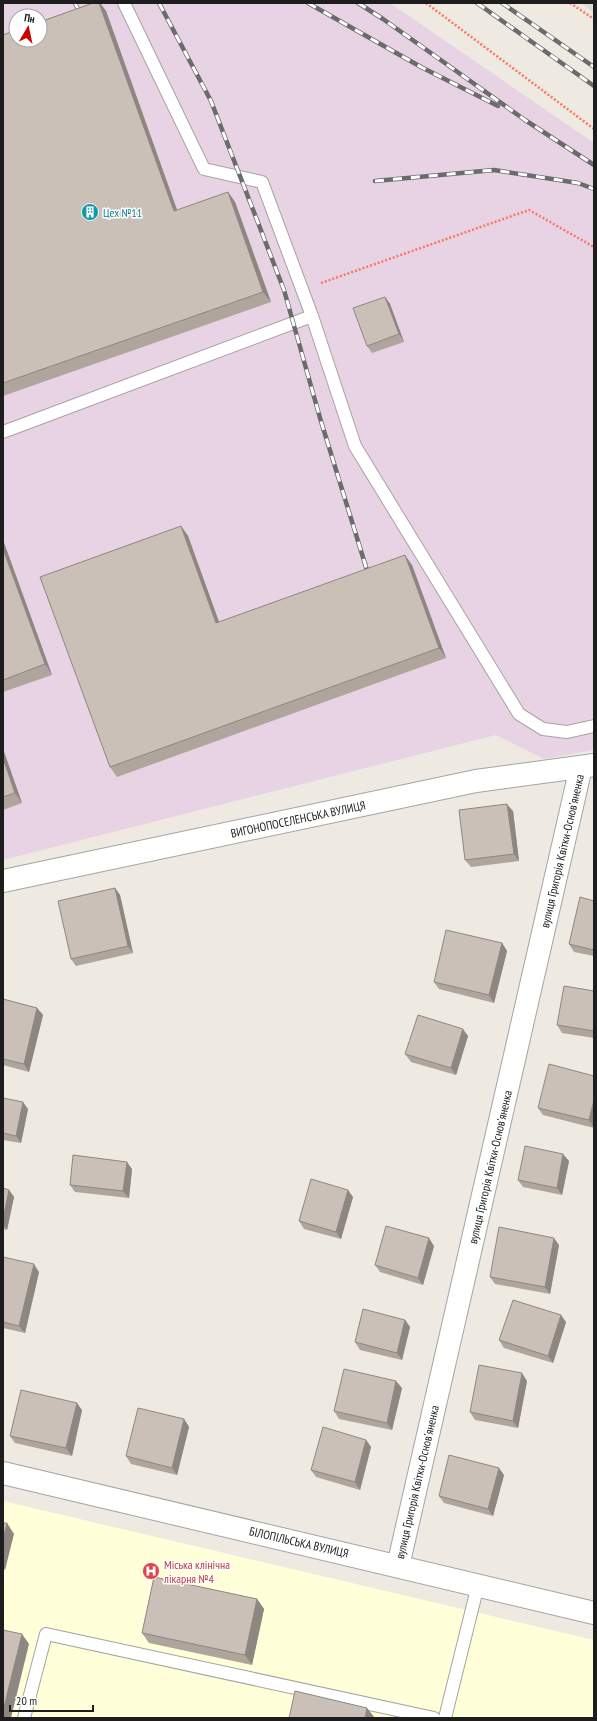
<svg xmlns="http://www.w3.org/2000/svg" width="597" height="1721" font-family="'PT Sans Narrow',sans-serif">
  <rect width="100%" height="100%" fill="#efeae1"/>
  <polygon fill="#dbd9d9" points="581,3 594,3 594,13"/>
  <path fill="#e8d3e4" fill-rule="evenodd" d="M3,3h387l204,140v607l-50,9 -48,-24 -493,125zM16,16h24v24h-24z"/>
  <polygon fill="#ffffda" points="3,1501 594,1640 594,1718 3,1718"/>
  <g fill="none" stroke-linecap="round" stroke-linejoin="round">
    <g stroke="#a4a4a4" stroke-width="14">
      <g id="lane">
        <polyline points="124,3 204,169 262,182 312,316 355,446 519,714 543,729 567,732 594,726"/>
        <polyline points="3,432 312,316"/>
        <polyline points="24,1718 46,1634 434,1718"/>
        <polyline points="445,1718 478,1585"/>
      </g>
    </g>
    <g stroke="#a4a4a4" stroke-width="24">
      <g id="street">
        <polyline points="3,881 476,781 594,765"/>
        <polyline points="3,1473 594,1613"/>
        <polyline points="398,1566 581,767"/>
      </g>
    </g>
    <g stroke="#ff7462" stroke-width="2.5" stroke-dasharray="2 2" stroke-linecap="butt">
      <polyline points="426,3 594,129"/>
      <polyline points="570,3 594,19"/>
      <polyline points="321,283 529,210 594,247"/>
    </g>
    <use href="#lane" stroke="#fff" stroke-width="12"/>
    <use href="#street" stroke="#fff" stroke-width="22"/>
    <g stroke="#6b6b6b" stroke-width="4.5">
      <g id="rail">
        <polyline points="75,3 83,19"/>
        <polyline points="159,3 211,101 284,290 320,418 370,580"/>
        <polyline points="308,3 421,67 498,106"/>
        <polyline points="358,3 383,19 525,120 594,165"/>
        <polyline points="477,3 594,86"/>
        <polyline points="502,3 594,67"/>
        <polyline points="375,181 494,170 578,183 594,189"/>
      </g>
    </g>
    <use href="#rail" stroke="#fff" stroke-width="3" stroke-dasharray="9" stroke-linecap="butt"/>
  </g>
  <g fill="#afa59d">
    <polygon points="93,3 100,3 106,11 177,210 228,192 235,202 271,302 3,396 3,35"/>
    <polygon points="385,297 390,304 404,342 372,353 367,346"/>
    <polygon points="181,526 188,536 219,622 412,565 446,658 117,777 110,767"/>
    <polygon points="3,540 52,675 3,692"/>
    <polygon points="3,749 22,803 3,810"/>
    <polygon points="513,811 519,861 471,867 465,860"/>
    <polygon points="115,888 120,895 133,953 76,966 71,959"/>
    <polygon points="594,901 594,956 574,952 569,944"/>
    <polygon points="502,943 507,951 494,1003 439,989 434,982"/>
    <polygon points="594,991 594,1038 562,1033 557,1025"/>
    <polygon points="3,999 37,1008 43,1015 29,1072 3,1065"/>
    <polygon points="468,1036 456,1075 411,1062 405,1054"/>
    <polygon points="594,1076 594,1128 543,1115 538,1108"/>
    <polygon points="3,1098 28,1109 21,1143 3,1140"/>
    <polygon points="569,1161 562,1195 523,1187 518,1180"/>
    <polygon points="132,1169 129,1198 75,1192 70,1185"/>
    <polygon points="3,1188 9,1190 14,1197 7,1230 3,1229"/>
    <polygon points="353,1197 341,1239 304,1229 299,1221"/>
    <polygon points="559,1245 550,1294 495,1284 490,1277"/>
    <polygon points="434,1246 423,1285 380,1272 375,1265"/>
    <polygon points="3,1257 39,1272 25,1333 3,1328"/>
    <polygon points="405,1320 410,1327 402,1360 360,1350 355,1342"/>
    <polygon points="566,1322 553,1363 504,1348 499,1340"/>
    <polygon points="527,1381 518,1428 475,1420 470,1412"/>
    <polygon points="402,1388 392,1430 339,1419 334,1411"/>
    <polygon points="82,1410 72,1456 15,1443 10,1436"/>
    <polygon points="184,1419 189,1427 177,1475 131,1464 126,1456"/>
    <polygon points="366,1440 371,1447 360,1490 316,1477 311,1470"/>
    <polygon points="504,1475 493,1516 444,1503 439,1496"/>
    <polygon points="257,1599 264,1609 252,1665 149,1643 142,1633"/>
  </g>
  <g fill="#8e8680">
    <polygon points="99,3 100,3 106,11 181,221 174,211"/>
    <polygon points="228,192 235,202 271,302 263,292"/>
    <polygon points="385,297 390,304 404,342 399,334"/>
    <polygon points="181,526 188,536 223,633 216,623"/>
    <polygon points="3,540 52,675 45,664 3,549"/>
    <polygon points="405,555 412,565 446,658 439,648"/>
    <polygon points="3,749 22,803 15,793 3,758"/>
    <polygon points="507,804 513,811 519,861 514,854"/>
    <polygon points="115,888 120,895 133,953 128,946"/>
    <polygon points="502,943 507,951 494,1003 489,995"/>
    <polygon points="37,1008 43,1015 29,1072 24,1064"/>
    <polygon points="463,1029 468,1036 456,1075 451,1068"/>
    <polygon points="594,1100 594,1128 589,1120"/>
    <polygon points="23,1102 28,1109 21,1143 16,1136"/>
    <polygon points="563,1154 569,1161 562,1195 557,1188"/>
    <polygon points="127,1162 132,1169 129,1198 123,1191"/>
    <polygon points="9,1190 14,1197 7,1230 3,1224 3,1219"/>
    <polygon points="348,1190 353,1197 341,1239 336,1232"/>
    <polygon points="429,1238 434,1246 423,1285 418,1278"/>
    <polygon points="554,1238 559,1245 550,1294 545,1287"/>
    <polygon points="34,1264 39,1272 25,1333 19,1326"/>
    <polygon points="561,1315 566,1322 553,1363 548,1356"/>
    <polygon points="405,1320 410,1327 402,1360 397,1353"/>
    <polygon points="522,1373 527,1381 518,1428 513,1421"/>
    <polygon points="396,1381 402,1388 392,1430 387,1423"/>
    <polygon points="77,1403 82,1410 72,1456 66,1448"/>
    <polygon points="184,1419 189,1427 177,1475 172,1468"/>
    <polygon points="366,1440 371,1447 360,1490 355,1482"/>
    <polygon points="499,1468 504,1475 493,1516 488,1509"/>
    <polygon points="7,1523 14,1534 5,1570 3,1567 3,1539"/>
    <polygon points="257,1599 264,1609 252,1665 245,1655"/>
    <polygon points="22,1634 29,1644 11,1718 3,1718 3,1711"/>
    <polygon points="367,1708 375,1718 365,1718"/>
  </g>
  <g fill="#cbc0b7" stroke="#8e8680">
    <polygon points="93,3 99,3 174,211 228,192 263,292 3,383 3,35 16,30 16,40 40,40 40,22"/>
    <polygon points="385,297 399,334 367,346 353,308"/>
    <polygon points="181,526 216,623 405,555 439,648 110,767 40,577"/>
    <polygon points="3,549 45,664 3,680"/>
    <polygon points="3,758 15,793 3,797"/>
    <polygon points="507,804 514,854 465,860 459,810"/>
    <polygon points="115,888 128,946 71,959 58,901"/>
    <polygon points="580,897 594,901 594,950 569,944"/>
    <polygon points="446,930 502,943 489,995 434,982"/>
    <polygon points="564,986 594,991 594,1031 557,1025"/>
    <polygon points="3,999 37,1008 24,1064 3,1059"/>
    <polygon points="418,1015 463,1029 451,1068 405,1054"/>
    <polygon points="549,1064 594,1076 594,1100 589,1120 538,1108"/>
    <polygon points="3,1098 23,1102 16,1136 3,1133"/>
    <polygon points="525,1146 563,1154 557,1188 518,1180"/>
    <polygon points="73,1155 127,1162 123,1191 70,1185"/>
    <polygon points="311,1179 348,1190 336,1232 299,1221"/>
    <polygon points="3,1188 9,1190 3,1219"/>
    <polygon points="386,1226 429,1238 418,1278 375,1265"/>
    <polygon points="499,1227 554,1238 545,1287 490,1277"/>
    <polygon points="3,1257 34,1264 19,1326 3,1322"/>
    <polygon points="513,1300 561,1315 548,1356 499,1340"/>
    <polygon points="363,1309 405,1320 397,1353 355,1342"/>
    <polygon points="479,1365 522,1373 513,1421 470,1412"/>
    <polygon points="344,1369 396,1381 387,1423 334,1411"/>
    <polygon points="21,1390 77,1403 66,1448 10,1436"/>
    <polygon points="138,1408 184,1419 172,1468 126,1456"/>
    <polygon points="323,1427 366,1440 355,1482 311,1470"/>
    <polygon points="449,1455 499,1468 488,1509 439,1496"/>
    <polygon points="3,1523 7,1523 3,1539"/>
    <polygon points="154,1577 257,1599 245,1655 142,1633"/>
    <polygon points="3,1630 22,1634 3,1711"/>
    <polygon points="295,1691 367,1708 365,1718 289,1718"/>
  </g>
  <defs>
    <g id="building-disc" transform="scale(0.9)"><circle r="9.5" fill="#0f9aa8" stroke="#fff"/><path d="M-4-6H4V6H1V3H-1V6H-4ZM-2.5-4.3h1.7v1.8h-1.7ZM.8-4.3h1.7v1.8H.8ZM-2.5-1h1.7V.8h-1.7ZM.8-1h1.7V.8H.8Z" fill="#fff"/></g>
    <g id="hospital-disc" transform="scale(0.9)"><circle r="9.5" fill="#e0444e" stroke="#fff"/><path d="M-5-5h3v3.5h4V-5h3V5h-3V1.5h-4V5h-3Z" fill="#fff"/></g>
  </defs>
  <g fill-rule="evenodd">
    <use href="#building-disc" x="90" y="212"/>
    <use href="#hospital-disc" x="151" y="1571"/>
  </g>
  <g text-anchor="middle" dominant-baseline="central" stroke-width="3" stroke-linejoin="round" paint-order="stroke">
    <g font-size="12" fill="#0d838f" stroke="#fff" text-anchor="start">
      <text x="103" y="212">Цех №11</text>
    </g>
    <g font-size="12" fill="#1d1d1d" stroke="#fff">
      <text transform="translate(298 819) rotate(-12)">ВИГОНОПОСЕЛЕНСЬКА ВУЛИЦЯ</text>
      <text transform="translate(562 851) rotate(-77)">вулиця Григорія Квітки-Основʼяненка</text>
      <text transform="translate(490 1167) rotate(-77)">вулиця Григорія Квітки-Основʼяненка</text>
      <text transform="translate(417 1482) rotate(-77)">вулиця Григорія Квітки-Основʼяненка</text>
      <text transform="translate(299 1542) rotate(13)">БІЛОПІЛЬСЬКА ВУЛИЦЯ</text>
    </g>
    <g font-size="12" fill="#be3a42" stroke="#fff" text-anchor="start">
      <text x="164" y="1564">Міська клінічна<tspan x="164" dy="14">лікарня №4</tspan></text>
    </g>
  </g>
  <rect width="597" height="1721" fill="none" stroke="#1d1d1d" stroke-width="8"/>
  <g transform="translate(28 28) rotate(9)"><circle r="19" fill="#ffffff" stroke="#a5a5a5"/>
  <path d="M0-3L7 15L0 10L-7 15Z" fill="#c90200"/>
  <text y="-6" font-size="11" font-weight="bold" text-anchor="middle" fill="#1d1d1d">Пн</text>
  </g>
  <path d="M10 1705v6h83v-6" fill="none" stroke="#1d1d1d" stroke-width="2"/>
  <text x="16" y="1705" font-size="12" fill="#1d1d1d" stroke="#ffffff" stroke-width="3" paint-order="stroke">20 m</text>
</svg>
